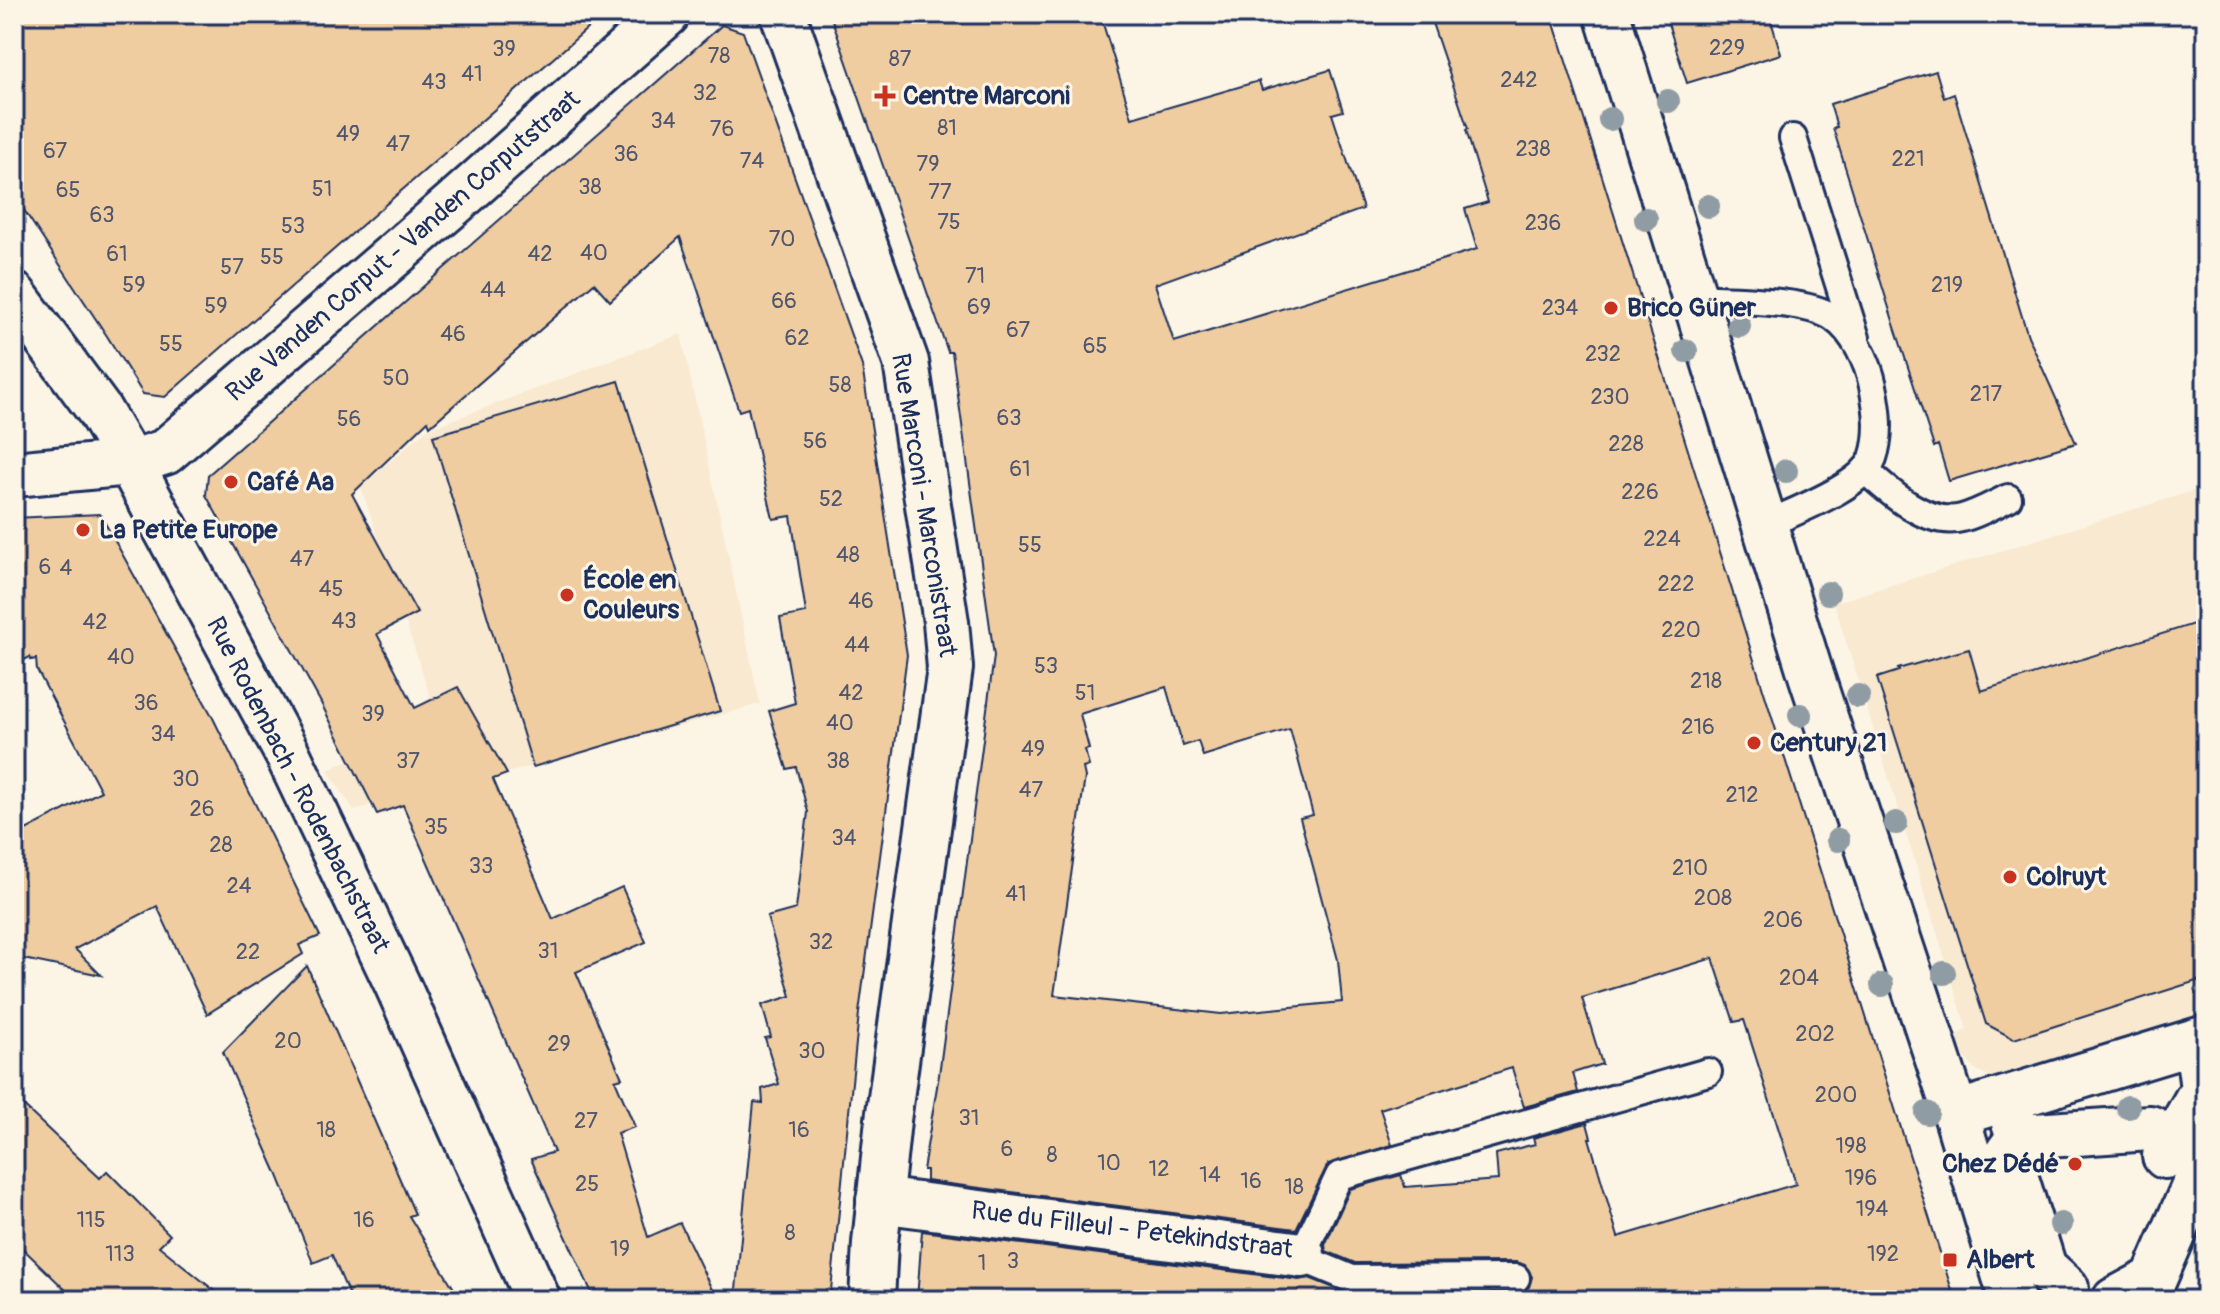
<svg xmlns="http://www.w3.org/2000/svg" width="2220" height="1314" font-family="Pangolin,sans-serif">
  <rect width="100%" height="100%" fill="#fcf5e5"/>
  <filter id="ink" filterUnits="userSpaceOnUse"><feTurbulence type="fractalNoise" baseFrequency=".0125" numOctaves="2"/><feDisplacementMap in="SourceGraphic" scale="16" xChannelSelector="R" yChannelSelector="G"/><feConvolveMatrix kernelMatrix="1 2 1 2 8 2 1 2 1" color-interpolation-filters="sRGB"/></filter>
  <g filter="url(#ink)">
    <g fill="#f8e9d0">
      <polygon points="681,334 760,704 495,776 439,779 354,811 328,770 437,717 361,487 426,430"/>
      <polygon points="2206,487 2206,1011 2030,1066 2032,1076 2005,1082 1994,1079 1973,1068 1959,1048 1956,1036 1967,1029 1834,603"/>
    </g>
    <g fill="#efcda0" stroke="#1b2f5e" stroke-width="2" fill-rule="evenodd">
      <polygon points="14,14 604,14 165,397 143,394 107,336 14,195"/>
      <path d="M830,14h270l32,104 127,-37 3,9 68,-20 13,41 -11,3 31,95 -208,75 19,58 303,-93 -12,-40 23,-7 -22,-72 2,-1 -39,-115h122l404,1286h-1038l5,-69 377,49 10,-2 43,17 165,-1 12,-7 3,-10 -7,-12 -8,-3 -162,1 -29,-12 -1,-6 25,-56 51,-14 4,12 93,-7 -2,-26 39,-10 -2,-6 54,-15 4,15h-2l29,99 178,-53 -52,-164 -10,2 -21,-64 -131,40 20,66 -29,9 5,19 -54,15 -12,-39 -132,41 12,36 -64,19 -32,65 -370,-48v-11h-3l16,-95 55,-419 -42,-304h-4zM1166,687l17,59 15,-5 5,15 87,-27 23,86 -13,3 38,142 4,42 -121,12 -167,-19 31,-218 -2,-9 6,-2 -4,-16 4,-1 -9,-35z"/>
      <polygon points="1665,14 1769,14 1781,54 1687,83"/>
      <polygon points="722,25 743,32 862,366 907,655 859,1013 830,1300 735,1300 754,1102 763,1103 762,1089 779,1084 765,1038 771,1037 762,1005 791,996 767,917 796,909 808,812 796,767 787,769 769,711 795,703 780,618 806,613 791,516 773,519 748,408 739,411 680,237 610,301 594,283 430,426 428,421 352,494 417,613 377,634 415,708 458,687 507,774 493,779 553,919 622,887 646,942 576,972 622,1078 615,1080 635,1127 617,1133 648,1237 680,1223 717,1300 595,1300 531,1159 554,1152 403,805 377,814 320,701 206,495 208,475"/>
      <polygon points="1936,71 1944,98 1954,94 2028,336 2076,443 1949,481 1938,445 1934,447 1894,324 1833,128 1837,127 1830,104"/>
      <polygon points="619,381 720,711 533,767 433,436"/>
      <polygon points="100,514 211,714 320,936 299,945 303,954 207,1014 157,906 75,949 101,975 14,957 14,836 101,791 37,670 36,659 31,660 30,657 14,665 14,518"/>
      <polygon points="2206,620 2206,978 2014,1039 1986,1024 1877,678 1899,671 1898,669 1969,649 1981,691"/>
      <polygon points="307,966 415,1214 409,1216 461,1300 351,1300 332,1255 313,1263 277,1173 223,1052"/>
      <polygon points="14,1097 100,1178 107,1171 170,1235 159,1246 226,1300 76,1300 14,1240"/>
    </g>
    <g fill="none" stroke-linecap="round" stroke-linejoin="round">
      <g stroke="#1b2f5e" stroke-width="32">
        <g id="lane">
          <polyline points="1793,138 1856,338"/>
          <path d="M1694,298c34,2 114,1 140,20 20,14 34,44 39,68 5,24 8,48 0,72 -11,29 -81,54 -108,67"/>
          <path d="M1865,470c24,22 62,57 97,48 16,-4 31,-13 46,-20"/>
          <polyline points="1516,1278 1352,1279 1316,1264 1302,1255 1339,1176 1708,1072"/>
        </g>
      </g>
      <g stroke="#1b2f5e" stroke-width="50">
        <g id="street">
          <polyline points="783,14 906,362 946,622 950,668 888,1120 875,1243 872,1300"/>
          <polyline points="14,295 99,410 130,463 287,753 397,984 538,1300"/>
          <polyline points="14,474 130,463 165,452 452,205 667,14"/>
          <polyline points="1956,1114 2206,1038"/>
          <polyline points="2014,1123 2020,1137 2150,1128 2206,1153"/>
          <polyline points="2020,1137 2008,1153 2044,1268 2066,1288"/>
          <polyline points="2165,1156 2203,1089 2200,1066"/>
          <polyline points="879,1200 1302,1255"/>
          <polyline points="2115,1300 2154,1279 2206,1159"/>
        </g>
      </g>
      <g stroke="#1b2f5e" stroke-width="50">
        <polyline id="secondary" points="1607,14 1811,675 1956,1114 2012,1300"/>
      </g>
      <use href="#lane" stroke="#fcf5e5" stroke-width="26"/>
      <use href="#street" stroke="#fcf5e5" stroke-width="44"/>
      <use href="#secondary" stroke="#fcf5e5" stroke-width="44"/>
    </g>
    <g fill="#909ca4">
      <circle cx="1668" cy="101" r="12"/>
      <circle cx="1610" cy="119" r="12"/>
      <circle cx="1708" cy="206" r="12"/>
      <circle cx="1646" cy="219" r="12"/>
      <circle cx="1739" cy="326" r="12"/>
      <circle cx="1686" cy="351" r="12"/>
      <circle cx="1786" cy="471" r="12"/>
      <circle cx="1828" cy="593" r="12"/>
      <circle cx="1858" cy="696" r="12"/>
      <circle cx="1800" cy="715" r="12"/>
      <circle cx="1896" cy="823" r="12"/>
      <circle cx="1838" cy="840" r="12"/>
      <circle cx="1944" cy="973" r="12"/>
      <circle cx="1882" cy="985" r="12"/>
      <circle cx="2128" cy="1107" r="12"/>
      <circle cx="1927" cy="1113" r="12"/>
      <circle cx="2061" cy="1224" r="12"/>
    </g>
  </g>
  <g fill="#c8321e" stroke="#fcf5e5" stroke-width="3">
    <path d="M881 84h8v8h8v8h-8v8h-8v-8h-8v-8h8z"/>
    <circle cx="1611" cy="308" r="8"/>
    <circle cx="231" cy="482" r="8"/>
    <circle cx="83" cy="530" r="8"/>
    <circle cx="567" cy="595" r="8"/>
    <circle cx="1754" cy="743" r="8"/>
    <circle cx="2010" cy="877" r="8"/>
    <circle cx="2075" cy="1164" r="8"/>
    <rect x="1942" y="1252" width="16" height="16" rx="4"/>
  </g>
  <g text-anchor="middle" dominant-baseline="central" stroke-width="6" stroke-linejoin="round" paint-order="stroke">
    <g font-size="22" fill="#50566e">
      <text x="1727" y="48">229</text>
      <text x="504" y="49">39</text>
      <text x="719" y="56">78</text>
      <text x="900" y="59">87</text>
      <text x="472" y="74">41</text>
      <text x="1519" y="80">242</text>
      <text x="434" y="82">43</text>
      <text x="705" y="93">32</text>
      <text x="663" y="121">34</text>
      <text x="947" y="128">81</text>
      <text x="722" y="129">76</text>
      <text x="348" y="134">49</text>
      <text x="398" y="144">47</text>
      <text x="1533" y="149">238</text>
      <text x="55" y="151">67</text>
      <text x="626" y="154">36</text>
      <text x="1908" y="159">221</text>
      <text x="752" y="161">74</text>
      <text x="928" y="164">79</text>
      <text x="590" y="187">38</text>
      <text x="322" y="189">51</text>
      <text x="68" y="190">65</text>
      <text x="940" y="192">77</text>
      <text x="102" y="215">63</text>
      <text x="949" y="222">75</text>
      <text x="1543" y="223">236</text>
      <text x="293" y="226">53</text>
      <text x="782" y="239">70</text>
      <text x="594" y="253">40</text>
      <text x="117" y="254">61</text>
      <text x="540" y="254">42</text>
      <text x="272" y="257">55</text>
      <text x="232" y="267">57</text>
      <text x="975" y="276">71</text>
      <text x="134" y="285">59</text>
      <text x="1947" y="285">219</text>
      <text x="493" y="290">44</text>
      <text x="784" y="301">66</text>
      <text x="216" y="306">59</text>
      <text x="979" y="307">69</text>
      <text x="1560" y="308">234</text>
      <text x="1018" y="330">67</text>
      <text x="453" y="334">46</text>
      <text x="797" y="338">62</text>
      <text x="171" y="344">55</text>
      <text x="1095" y="346">65</text>
      <text x="1603" y="354">232</text>
      <text x="396" y="378">50</text>
      <text x="840" y="385">58</text>
      <text x="1986" y="394">217</text>
      <text x="1610" y="397">230</text>
      <text x="1009" y="418">63</text>
      <text x="349" y="419">56</text>
      <text x="815" y="441">56</text>
      <text x="1626" y="444">228</text>
      <text x="1020" y="469">61</text>
      <text x="1640" y="492">226</text>
      <text x="831" y="499">52</text>
      <text x="1662" y="539">224</text>
      <text x="1030" y="545">55</text>
      <text x="848" y="555">48</text>
      <text x="302" y="559">47</text>
      <text x="45" y="567">6</text>
      <text x="66" y="568">4</text>
      <text x="1676" y="584">222</text>
      <text x="331" y="589">45</text>
      <text x="861" y="601">46</text>
      <text x="344" y="621">43</text>
      <text x="95" y="622">42</text>
      <text x="1681" y="630">220</text>
      <text x="857" y="645">44</text>
      <text x="121" y="657">40</text>
      <text x="1046" y="666">53</text>
      <text x="1706" y="681">218</text>
      <text x="851" y="693">42</text>
      <text x="1085" y="693">51</text>
      <text x="146" y="703">36</text>
      <text x="373" y="714">39</text>
      <text x="840" y="723">40</text>
      <text x="1698" y="727">216</text>
      <text x="163" y="734">34</text>
      <text x="1033" y="749">49</text>
      <text x="408" y="761">37</text>
      <text x="838" y="761">38</text>
      <text x="186" y="779">30</text>
      <text x="1031" y="790">47</text>
      <text x="1742" y="795">212</text>
      <text x="202" y="809">26</text>
      <text x="436" y="827">35</text>
      <text x="844" y="838">34</text>
      <text x="221" y="845">28</text>
      <text x="481" y="866">33</text>
      <text x="1690" y="868">210</text>
      <text x="239" y="886">24</text>
      <text x="1016" y="894">41</text>
      <text x="1713" y="898">208</text>
      <text x="1783" y="920">206</text>
      <text x="821" y="942">32</text>
      <text x="548" y="951">31</text>
      <text x="248" y="952">22</text>
      <text x="1799" y="978">204</text>
      <text x="1815" y="1034">202</text>
      <text x="288" y="1041">20</text>
      <text x="559" y="1044">29</text>
      <text x="812" y="1051">30</text>
      <text x="1836" y="1095">200</text>
      <text x="969" y="1118">31</text>
      <text x="586" y="1121">27</text>
      <text x="326" y="1130">18</text>
      <text x="799" y="1130">16</text>
      <text x="1851" y="1146">198</text>
      <text x="1007" y="1149">6</text>
      <text x="1052" y="1155">8</text>
      <text x="1109" y="1163">10</text>
      <text x="1159" y="1169">12</text>
      <text x="1210" y="1175">14</text>
      <text x="1861" y="1178">196</text>
      <text x="1251" y="1181">16</text>
      <text x="587" y="1184">25</text>
      <text x="1294" y="1187">18</text>
      <text x="1872" y="1209">194</text>
      <text x="91" y="1220">115</text>
      <text x="364" y="1220">16</text>
      <text x="790" y="1233">8</text>
      <text x="620" y="1249">19</text>
      <text x="120" y="1254">113</text>
      <text x="1883" y="1254">192</text>
      <text x="1013" y="1261">3</text>
      <text x="982" y="1263">1</text>
    </g>
    <g font-size="26" font-weight="bold" fill="#1b2f5e" stroke="#fcf5e5" text-anchor="start">
      <text x="903" y="96">Centre Marconi</text>
      <text x="1627" y="308">Brico Güner</text>
      <text x="247" y="482">Café Aa</text>
      <text x="99" y="530">La Petite Europe</text>
      <text x="583" y="580">École en<tspan x="583" dy="30">Couleurs</tspan></text>
      <text x="1770" y="743">Century 21</text>
      <text x="2026" y="877">Colruyt</text>
      <text x="2059" y="1164" text-anchor="end">Chez Dédé</text>
      <text x="1966" y="1260">Albert</text>
    </g>
    <g font-size="26" fill="#1b2f5e" stroke="#fcf5e5">
      <text transform="translate(403 246) rotate(-41)">Rue Vanden Corput - Vanden Corputstraat</text>
      <text transform="translate(924 505) rotate(81)">Rue Marconi - Marconistraat</text>
      <text transform="translate(298 785) rotate(63)">Rue Rodenbach - Rodenbachstraat</text>
      <text transform="translate(1132 1230) rotate(7)">Rue du Filleul - Petekindstraat</text>
    </g>
  </g>
  <rect width="2220" height="1314" fill="none" stroke="#fcf5e5" stroke-width="48"/>
  <rect x="24" y="24" width="2172" height="1266" fill="none" stroke="#1b2f5e" stroke-width="3" filter="url(#ink)"/>
</svg>
